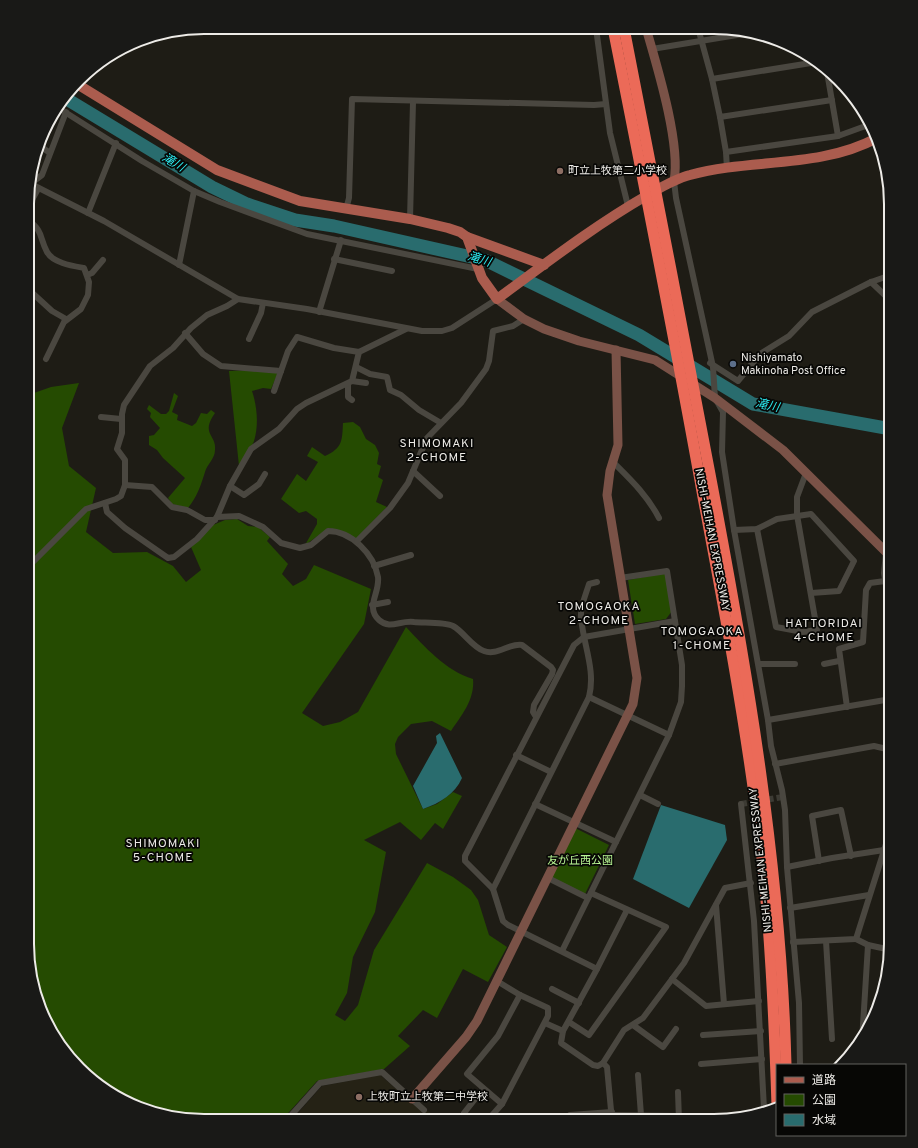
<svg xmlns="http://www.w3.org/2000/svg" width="918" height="1148" font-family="Overpass,'Noto Sans JP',sans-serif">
  <rect width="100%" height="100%" fill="#1e1c15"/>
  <polygon fill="#252215" points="380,1075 423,1112 426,1109 440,1121 291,1121 322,1086"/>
  <g fill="#254b01">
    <path d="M252,370l26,3 -7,16 -8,-1 -11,3c5,15 7,34 2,50 -1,4 -12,19 -15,25l-10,-95z"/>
    <path d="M79,383l-17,45 7,38 27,22 -10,44 27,21 34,-1 26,14 13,16 15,-12 -10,-23 22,-22 12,-5 12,-1 11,7 10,1 12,10 -3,4 21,23 -6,10 11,12 13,-7 8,-14 57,24 -7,35 -62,89 21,13 17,-4 18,-10 48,-85c19,20 40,44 67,52 2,20 -11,36 -22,52l-19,-10 -21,3 -13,13 -3,7 1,10 27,55 14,-5 16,-12 9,4 -19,33 -8,-6 -14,17 -21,-18 -36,18 22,12 -11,60 -22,45 -6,36 -12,22 10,6 13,-16 16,-55 53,-87 26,14 18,13 7,10 11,35 18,12 -19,35 -25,-13 -26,49 -14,-8 -25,26 12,10 -26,23 -67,12 -36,40h-89l-45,-9 -41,-21 -55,-59 -18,-42 -6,-46 2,-35h-2l1,-519 3,4 20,-7z"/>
    <path d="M174,393l4,3 -6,16 6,3 -1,5 15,6 4,-3 5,-10 6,1 4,-4 4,3c-15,21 2,22 0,37 0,9 -8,14 -10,22 -4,13 -8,25 -17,36l-16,-4 -4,-6 17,-20 -22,-20 -6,-8 -8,-5v-9l5,-1 6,-7 -10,-11 1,-4 -4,-4 2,-4 12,9h5l3,-3z"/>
    <path d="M353,422l7,5 6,12 9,6 4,8 -2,11 4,2 -3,11 5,3 -7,22 11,5 -31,32 -27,-11 -24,17 12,-21v-5l-11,-8 -7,2 -18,-14 16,-25 9,7 12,-19 -11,-6 5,-9 13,9c18,-8 17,-16 18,-33z"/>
    <polygon points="666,573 672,611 666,619 635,624 628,580"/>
    <polygon points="575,828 609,845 585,894 551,877"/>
  </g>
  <g fill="#296c6e">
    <path d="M440,733l22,45c-7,16 -22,25 -39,31l-10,-23 24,-43 -1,-7z"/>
    <polygon points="661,805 725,825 727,840 689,908 633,879"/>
  </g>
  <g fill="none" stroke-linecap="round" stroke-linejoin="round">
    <polyline stroke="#296c6e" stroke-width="13" points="65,98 212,187 247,204 295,220 334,226 485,260 639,335 753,404 891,429"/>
    <polyline stroke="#3d3b34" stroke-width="6" stroke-dasharray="6 3" stroke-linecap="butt" points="741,804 783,797"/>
    <g stroke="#4a4740" stroke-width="6">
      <polyline points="596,28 610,133 628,206"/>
      <polyline points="698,28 712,79 720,117 832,100"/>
      <polyline points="652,49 749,33"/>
      <polyline points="827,72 838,136"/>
      <polyline points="712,79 817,62"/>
      <polyline points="57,107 142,161 194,191 220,202 307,234 478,269"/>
      <polyline points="720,117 726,152 727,169"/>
      <polyline points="40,146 50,153"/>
      <polyline points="726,152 838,136 871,124"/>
      <polyline points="674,181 676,198 713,367 715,398 723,412 722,452 734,530 768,720 771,746 782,790 785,810 787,867 799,1003 800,1065"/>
      <polyline points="29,183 104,221 238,299 307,309 422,331 442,331 452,328 497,299"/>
      <polyline points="30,184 42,175 66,112"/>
      <polyline points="28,207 38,189"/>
      <polyline points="346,209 349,198 352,99 594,105 606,104"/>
      <polyline points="88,213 116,143"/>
      <polyline points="410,219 413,102"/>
      <path d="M28,220c16,12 11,17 19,32 6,11 26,14 37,16l5,14 -1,13 -7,14 -17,13 -18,37"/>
      <polyline points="334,259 392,271"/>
      <polyline points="179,265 194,191"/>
      <polyline points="87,275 92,273 103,260"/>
      <polyline points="871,282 891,301"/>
      <polyline points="28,289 52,311 66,319"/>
      <polyline points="319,312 341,240"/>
      <polyline points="185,333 203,354 221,366 281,371"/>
      <polyline points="249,339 261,313 263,303"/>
      <polyline points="710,363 738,381 760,354 789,336 812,312 871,282 891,275"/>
      <polyline points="356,367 370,374 387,377 390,390 401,395 419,410 441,423"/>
      <polyline points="352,381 366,383"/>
      <polyline points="348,384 348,397 352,400"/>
      <polyline points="274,391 288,351 297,337 334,348 359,352 406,329"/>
      <polyline points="101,417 121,419"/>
      <path d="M613,462c18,18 34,33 46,56"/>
      <polyline points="413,471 440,496"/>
      <polyline points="125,485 152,487 172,507 187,510 205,520 215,520"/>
      <polyline points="230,486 244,495 259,484 265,474"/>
      <polyline points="105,503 107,512 125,528 168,558 174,557 197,539 217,517 230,486 251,449 279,429 297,409 306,403 352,381 359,352"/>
      <path d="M217,517l22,-1 24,11 18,16 19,5 11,-3 17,-14c23,0 46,23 50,46 2,16 -13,30 1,43 11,10 21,0 35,2 10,1 30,0 39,4 11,6 19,21 31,25 13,5 25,-8 38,-6l29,22 2,3 -1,4 -18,31 -1,7 3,5"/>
      <polyline points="757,529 776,627 803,632 817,630 797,515 797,497 806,473"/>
      <polyline points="734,530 757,529 777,519 811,514 854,561 839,591 811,593"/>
      <polyline points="357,541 390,508 408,483 427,438 461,403 486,369 489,361 493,331 513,326 524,319"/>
      <polyline points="886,553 884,573 891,616"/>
      <polyline points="374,566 411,555"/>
      <polyline points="28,567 86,509 116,499 121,496 125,485 125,460 117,449 122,433 122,414 124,405 150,366 173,348 191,328 207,315 227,306 238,299"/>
      <polyline points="372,605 388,602"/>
      <polyline points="675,621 584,637 574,645 465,856 465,861 493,889 503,921 508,925 597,969 563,1031 561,1043 593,1065 598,1066 603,1063 624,1030 643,1018 684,963 725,888 751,883"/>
      <polyline points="759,664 795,664"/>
      <polyline points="824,664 839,661"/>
      <polyline points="589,697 669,735"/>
      <polyline points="847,707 839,649 863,642 866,590 870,583 885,581"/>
      <polyline points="768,720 891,699"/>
      <polyline points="516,755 551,772"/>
      <polyline points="775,764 874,746 891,750"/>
      <polyline points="640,795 658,804"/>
      <polyline points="535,804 616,842"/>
      <polyline points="741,804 754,921 764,1109"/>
      <polyline points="819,861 812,816 841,810 851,856"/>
      <polyline points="787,867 832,858 884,850"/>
      <polyline points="548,878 588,898"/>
      <path d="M493,889l96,-192c7,-27 -6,-53 -8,-80 -1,-10 5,-23 8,-33l8,-2"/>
      <polyline points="716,905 724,1004"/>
      <polyline points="790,908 869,895"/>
      <polyline points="856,939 868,945 891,950"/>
      <polyline points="826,941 832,1039"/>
      <polyline points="793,942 856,939 887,841 891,817"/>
      <polyline points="562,951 669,735 681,702 682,686 682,665 667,571 620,578"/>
      <polyline points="597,969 627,910"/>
      <polyline points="672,979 706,1006 759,1001"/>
      <polyline points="552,989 579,1003"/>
      <polyline points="883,993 884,977 891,955"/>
      <polyline points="569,1022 589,1035 666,927 591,893"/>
      <polyline points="545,1023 563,1031"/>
      <polyline points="633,1025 663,1047 676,1029"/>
      <polyline points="703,1035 761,1031"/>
      <polyline points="862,1041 868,945"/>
      <polyline points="603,1063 607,1067 612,1121"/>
      <polyline points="701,1064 762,1059"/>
      <polyline points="638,1075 641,1115"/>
      <polyline points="678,1092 679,1121"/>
      <polyline points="502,1104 467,1074 498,1036 520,995"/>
      <polyline points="570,1115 612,1112"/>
      <polyline points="612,1115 679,1116"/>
      <polyline points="286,1121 320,1083 382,1072 424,1110"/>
      <polyline points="473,1121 464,1113 483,1089"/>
      <polyline points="487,1121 502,1104 548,1016 548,1008 520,995 497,981"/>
    </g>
    <g stroke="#7a5247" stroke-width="9">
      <path d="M646,28c11,38 35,116 28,153"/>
      <polyline points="497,299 524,319 544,329 579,341 655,360 715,398 783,450 891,557"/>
      <polyline points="412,1099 466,1037 477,1021 633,704 637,678 607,495 610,471 618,445 616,350"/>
    </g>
    <g stroke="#ab5c4e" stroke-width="10">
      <path d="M77,84l140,86 83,31 110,18 38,9 12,4 7,5 15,41 15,21c48,-35 97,-73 149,-103 14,-8 28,-17 44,-21 61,-17 129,-6 187,-37"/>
      <polyline points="467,237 544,265"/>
    </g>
    <g stroke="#eb6a58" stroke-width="11">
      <path d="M613,28c31,156 62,312 90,469 21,111 42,222 56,335 11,90 15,182 18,273"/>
      <path d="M624,28c29,149 58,297 86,446 37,195 71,392 76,591"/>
    </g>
  </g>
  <g fill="#8d6e63" stroke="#070705" stroke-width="1.5">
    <circle cx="560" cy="171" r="4"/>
    <circle cx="359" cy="1097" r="4"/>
  </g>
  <circle fill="#5c6f8a" stroke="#070705" stroke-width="1.5" cx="733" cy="364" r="4"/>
  <g text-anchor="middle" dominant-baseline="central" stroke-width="3.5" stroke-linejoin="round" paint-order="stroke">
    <g font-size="11" fill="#edebe7" stroke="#070705" text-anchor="start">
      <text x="568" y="171">町立上牧第二小学校</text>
      <text x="741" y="358">Nishiyamato<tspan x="741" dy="13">Makinoha Post Office</tspan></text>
      <text x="367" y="1097">上牧町立上牧第二中学校</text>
    </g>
    <g font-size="11" fill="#edebe7" stroke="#070705">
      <text transform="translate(712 540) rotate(79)">NISHI-MEIHAN EXPRESSWAY</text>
      <text transform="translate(761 860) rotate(-96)">NISHI-MEIHAN EXPRESSWAY</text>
    </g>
    <g font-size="11" fill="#b9f694" stroke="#070705">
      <text x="580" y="861">友が丘西公園</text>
    </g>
    <g font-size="12" font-style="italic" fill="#2ceff5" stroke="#070705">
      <text transform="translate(173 163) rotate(31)">滝川</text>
      <text transform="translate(479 260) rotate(17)">滝川</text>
      <text transform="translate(767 406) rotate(12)">滝川</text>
    </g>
    <g font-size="12" letter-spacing="1" fill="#edebe7" stroke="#070705">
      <text x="437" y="444">SHIMOMAKI<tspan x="437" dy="14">2-CHOME</tspan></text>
      <text x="599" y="607">TOMOGAOKA<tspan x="599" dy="14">2-CHOME</tspan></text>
      <text x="824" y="624">HATTORIDAI<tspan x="824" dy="14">4-CHOME</tspan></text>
      <text x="702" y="632">TOMOGAOKA<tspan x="702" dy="14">1-CHOME</tspan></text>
      <text x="163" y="844">SHIMOMAKI<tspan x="163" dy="14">5-CHOME</tspan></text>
    </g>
  </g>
  <path d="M0 0H918V1148H0ZM204 34H714A170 170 0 0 1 884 204V944A170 170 0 0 1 714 1114H204A170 170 0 0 1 34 944V204A170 170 0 0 1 204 34Z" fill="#191917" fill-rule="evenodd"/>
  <path fill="none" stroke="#edebe7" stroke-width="2" d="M204 34H714A170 170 0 0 1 884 204V944A170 170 0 0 1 714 1114H204A170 170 0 0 1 34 944V204A170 170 0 0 1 204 34Z"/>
  <rect x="776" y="1064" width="130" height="72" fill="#070705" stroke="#63625f"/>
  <rect x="784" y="1077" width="20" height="6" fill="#ab5c4e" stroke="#63625f"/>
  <text x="812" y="1084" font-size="12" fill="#edebe7">道路</text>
  <rect x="784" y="1094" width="20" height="12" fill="#254b01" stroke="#63625f"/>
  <text x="812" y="1104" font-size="12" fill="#edebe7">公園</text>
  <rect x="784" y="1114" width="20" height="12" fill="#296c6e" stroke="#63625f"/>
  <text x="812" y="1124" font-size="12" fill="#edebe7">水域</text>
</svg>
